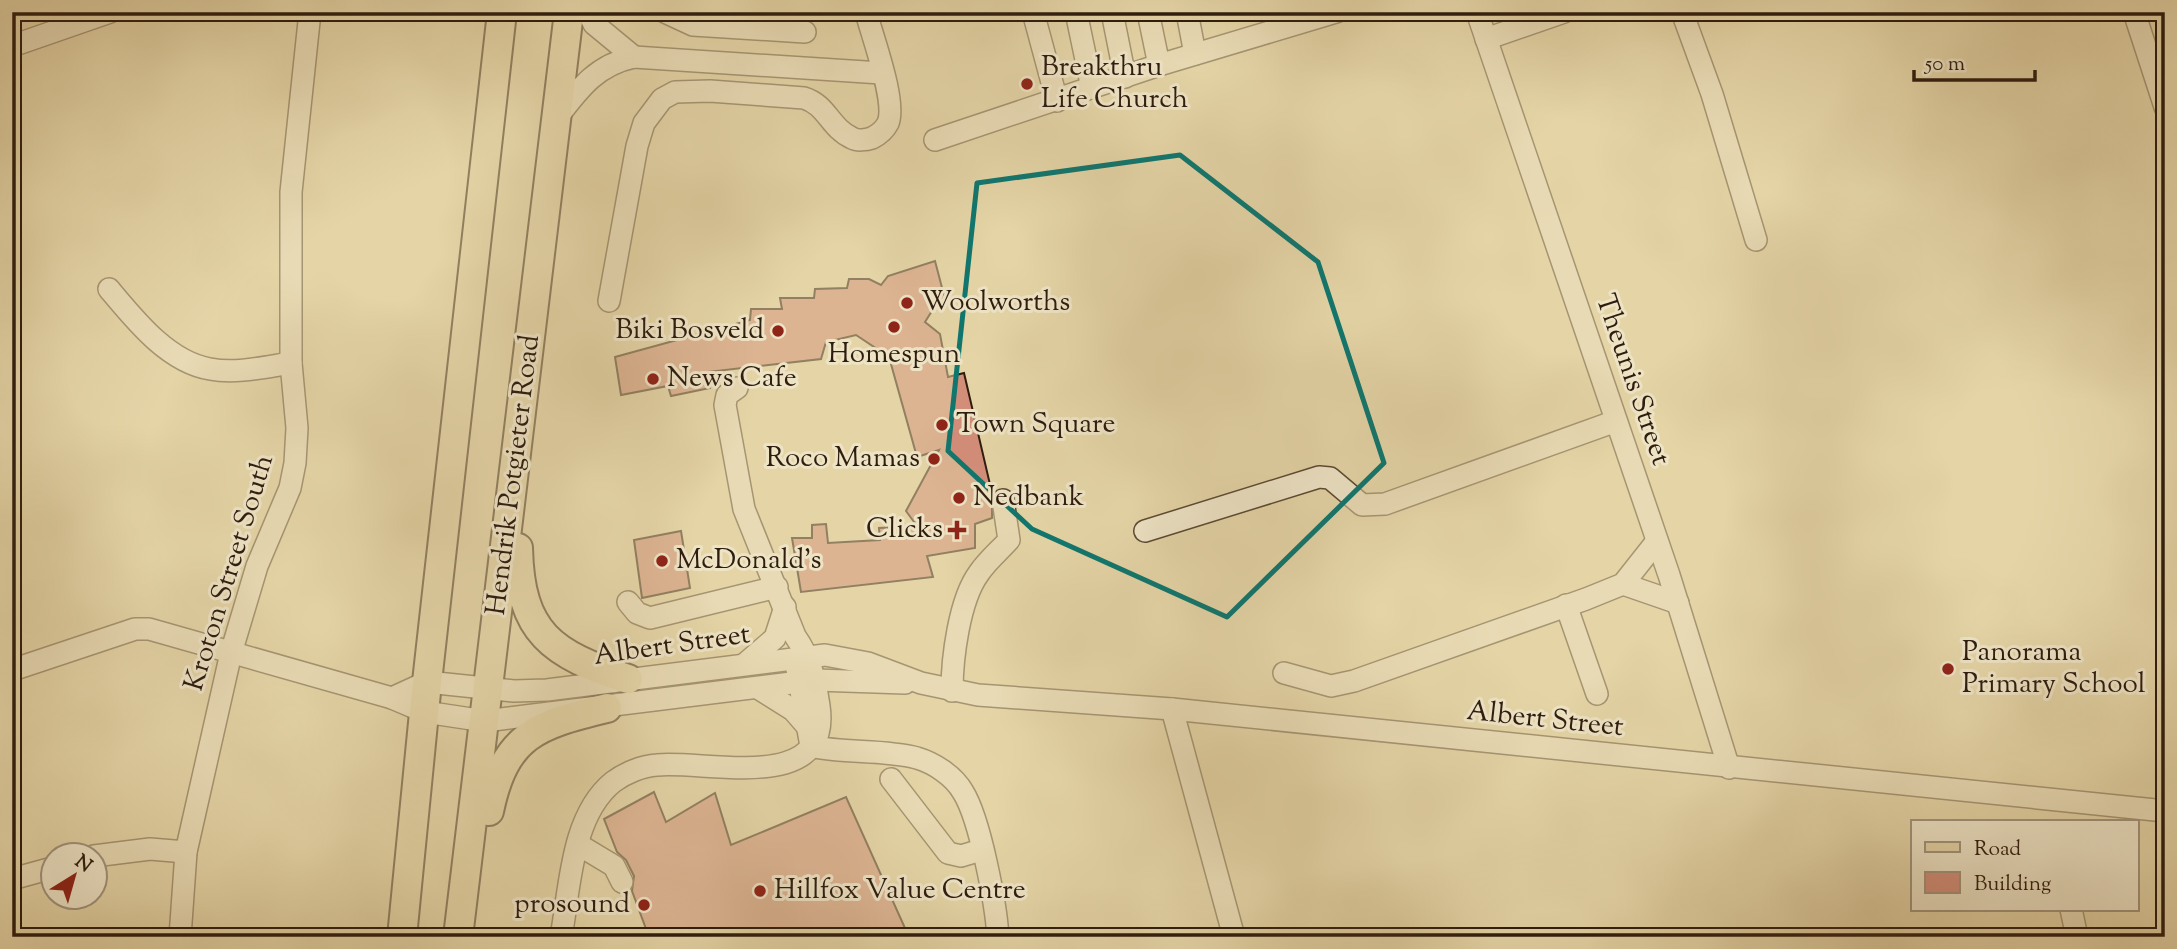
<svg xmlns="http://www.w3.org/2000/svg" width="2177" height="949" font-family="'Sorts Mill Goudy',serif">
  <rect width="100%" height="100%" fill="#e4d4a6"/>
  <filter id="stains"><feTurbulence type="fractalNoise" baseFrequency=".00286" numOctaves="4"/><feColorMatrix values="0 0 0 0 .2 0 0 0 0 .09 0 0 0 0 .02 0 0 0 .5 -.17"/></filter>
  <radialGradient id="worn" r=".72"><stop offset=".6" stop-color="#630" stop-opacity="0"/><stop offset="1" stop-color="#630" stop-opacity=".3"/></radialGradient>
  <g fill="#d38e7a" stroke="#2e1c0e" stroke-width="2">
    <polygon points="935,261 946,303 937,303 925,322 940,334 948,377 964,373 992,493 992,518 975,524 975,548 927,556 933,577 801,592 792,538 812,538 812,525 826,524 828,543 880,540 879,528 917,526 906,511 939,450 917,457 889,357 856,335 826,342 821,359 707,372 710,388 671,396 668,386 621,395 615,357 750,320 751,309 782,309 780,298 814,298 815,289 847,288 849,279 869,279 881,285 888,276"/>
    <polygon points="681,531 690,588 642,598 634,540"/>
    <polygon points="654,792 666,822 715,793 731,845 846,797 909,937 649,937 632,891 634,876 626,860 617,852 604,819"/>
  </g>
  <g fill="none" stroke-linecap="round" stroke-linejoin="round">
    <g stroke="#5c4a34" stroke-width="24">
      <g id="minor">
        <polyline points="588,12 594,24 634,57"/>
        <polyline points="665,12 693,25 805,32"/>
        <polyline points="1033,12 1057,101"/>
        <polyline points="1076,12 1092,88"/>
        <polyline points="1112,12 1125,77"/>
        <polyline points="1148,12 1159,65"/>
        <polyline points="1187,12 1195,54"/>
        <polyline points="1477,12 1669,575 1729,768"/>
        <polyline points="1682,12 1712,94 1756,240"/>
        <polyline points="2134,12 2165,107"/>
        <polyline points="1486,39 1564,12"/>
        <polyline points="12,46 110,12"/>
        <path d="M556,119c23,-30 40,-54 78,-62l247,16"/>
        <polyline points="935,140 1159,65 1336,12"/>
        <path d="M109,289c26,31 59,73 101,80 26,5 55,-2 81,-6"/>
        <path d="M609,301l28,-155 7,-23 18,-24 13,-7 35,-1 94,7c23,7 26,30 48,40 5,3 14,2 20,0 6,-3 13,-9 16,-15 9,-21 -16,-87 -22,-111"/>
        <polyline points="1145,531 1319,477 1330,478 1362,505 1385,504 1616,421"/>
        <polyline points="1623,584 1678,603"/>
        <polyline points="628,602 637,613 650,618 777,587"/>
        <polyline points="1566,605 1597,694"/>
        <polyline points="746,663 775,638 785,607"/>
        <polyline points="797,669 811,746"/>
        <polyline points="12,670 135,629 149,629 392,698 425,712 485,721 816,680 905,683"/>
        <polyline points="1284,673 1331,686 1354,681 1586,599 1623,584 1657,541"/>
        <polyline points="758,688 793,710 806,725"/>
        <path d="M952,691c0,-32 7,-91 27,-118 8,-12 20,-22 30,-33l-6,-40"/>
        <polyline points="392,698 427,682 514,691 547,690 825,655 868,663 921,683 978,695 1172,709 2165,811"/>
        <polyline points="1172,709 1234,937"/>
        <path d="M811,746c34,8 72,3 106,12 17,5 37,18 46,34 17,27 33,112 35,145"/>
        <polyline points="891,779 948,853 961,856 981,850"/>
        <polyline points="579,845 614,866 622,882"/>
        <polyline points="94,856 150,849 186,852"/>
        <polyline points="12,879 52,868"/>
        <polyline points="2071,909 2077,937"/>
        <polyline points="180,937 186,852 231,653 257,566 290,488 295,463 297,428 291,363 291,192 310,12"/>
        <path d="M561,937c9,-49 10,-121 52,-155 12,-9 29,-16 44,-17 50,-5 175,30 162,-59 -4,-27 -8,-47 -24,-70l-51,-127 -19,-104 2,-10 10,-7"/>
      </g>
    </g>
    <g stroke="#2e1c0e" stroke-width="32">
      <g id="major">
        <path d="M518,548c2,86 34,106 110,131"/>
        <path d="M489,811c16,-76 47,-86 118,-103"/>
        <polyline points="402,937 427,682 502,12"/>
        <polyline points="458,937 569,12"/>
      </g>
    </g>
    <use href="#minor" stroke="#ede3c5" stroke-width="21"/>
    <use href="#major" stroke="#e4d4a6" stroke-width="28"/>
  </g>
  <path d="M0 0H2177V949H0ZM1180,155l138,107 66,201 -157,154 -195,-88 -84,-78 29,-268z" fill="#e4d4a6" fill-opacity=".55" fill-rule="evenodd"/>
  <path fill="none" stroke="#0f766e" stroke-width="5" stroke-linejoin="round" d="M1180,155l138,107 66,201 -157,154 -195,-88 -84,-78 29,-268z"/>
  <g fill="#8f2418" stroke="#ede3c5" stroke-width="2.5">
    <circle cx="1027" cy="84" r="7"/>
    <circle cx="907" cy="303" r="7"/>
    <circle cx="894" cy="327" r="7"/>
    <circle cx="778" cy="331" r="7"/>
    <circle cx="653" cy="379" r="7"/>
    <circle cx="942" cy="425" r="7"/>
    <circle cx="934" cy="459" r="7"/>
    <circle cx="959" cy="498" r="7"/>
    <path d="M953.5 519.5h7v7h7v7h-7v7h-7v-7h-7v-7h7z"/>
    <circle cx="662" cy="561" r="7"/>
    <circle cx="1948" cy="669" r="7"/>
    <circle cx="760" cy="891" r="7"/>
    <circle cx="644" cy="905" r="7"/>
  </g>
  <g text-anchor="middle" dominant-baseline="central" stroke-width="6" stroke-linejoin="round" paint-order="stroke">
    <g font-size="28" fill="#2e1c0e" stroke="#ede3c5" text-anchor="start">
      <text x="1041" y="68">Breakthru<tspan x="1041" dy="32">Life Church</tspan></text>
      <text x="921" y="303">Woolworths</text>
      <text x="764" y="331" text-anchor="end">Biki Bosveld</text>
      <text x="894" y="355" text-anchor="middle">Homespun</text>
      <text x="667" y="379">News Cafe</text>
      <text x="956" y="425">Town Square</text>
      <text x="920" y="459" text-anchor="end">Roco Mamas</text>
      <text x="973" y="498">Nedbank</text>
      <text x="943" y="530" text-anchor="end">Clicks</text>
      <text x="676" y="561">McDonald's</text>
      <text x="1962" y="653">Panorama<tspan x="1962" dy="32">Primary School</tspan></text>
      <text x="774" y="891">Hillfox Value Centre</text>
      <text x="630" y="905" text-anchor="end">prosound</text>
    </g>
    <g font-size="28" fill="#2e1c0e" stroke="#ede3c5">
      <text transform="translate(1632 380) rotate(71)">Theunis Street</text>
      <text transform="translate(514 475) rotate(-83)">Hendrik Potgieter Road</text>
      <text transform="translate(230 573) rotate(-73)">Kroton Street South</text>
      <text transform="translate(672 646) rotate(-8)">Albert Street</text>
      <text transform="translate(1545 720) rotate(6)">Albert Street</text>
    </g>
  </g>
  <rect width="2177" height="949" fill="none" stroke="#e4d4a6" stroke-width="42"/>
  <rect x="14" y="14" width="2149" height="921" fill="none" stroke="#2e1c0e" stroke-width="3.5"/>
  <rect x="21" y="21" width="2135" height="907" fill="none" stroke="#2e1c0e" stroke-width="2"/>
  <rect x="1911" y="820" width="228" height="91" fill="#ede3c5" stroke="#a1937c" stroke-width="2"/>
  <rect x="1925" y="842" width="35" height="10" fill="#e4d4a6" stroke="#a1937c" stroke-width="2"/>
  <text x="1974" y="855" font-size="21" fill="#2e1c0e">Road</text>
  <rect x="1925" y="872" width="35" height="21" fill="#d38e7a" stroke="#a1937c" stroke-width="2"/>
  <text x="1974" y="890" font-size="21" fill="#2e1c0e">Building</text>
  <g transform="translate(74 876) rotate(37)"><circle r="33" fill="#ede3c5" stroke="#a1937c" stroke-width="2"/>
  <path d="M0-5L12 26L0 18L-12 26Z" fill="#8f2418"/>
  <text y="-10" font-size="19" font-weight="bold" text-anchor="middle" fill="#2e1c0e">N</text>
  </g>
  <path d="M1914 70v10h121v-10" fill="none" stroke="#2e1c0e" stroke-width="3.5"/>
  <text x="1925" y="70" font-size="21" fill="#2e1c0e" stroke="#ede3c5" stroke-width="5" paint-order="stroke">50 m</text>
  <rect width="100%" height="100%" filter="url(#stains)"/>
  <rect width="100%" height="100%" fill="url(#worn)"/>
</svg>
